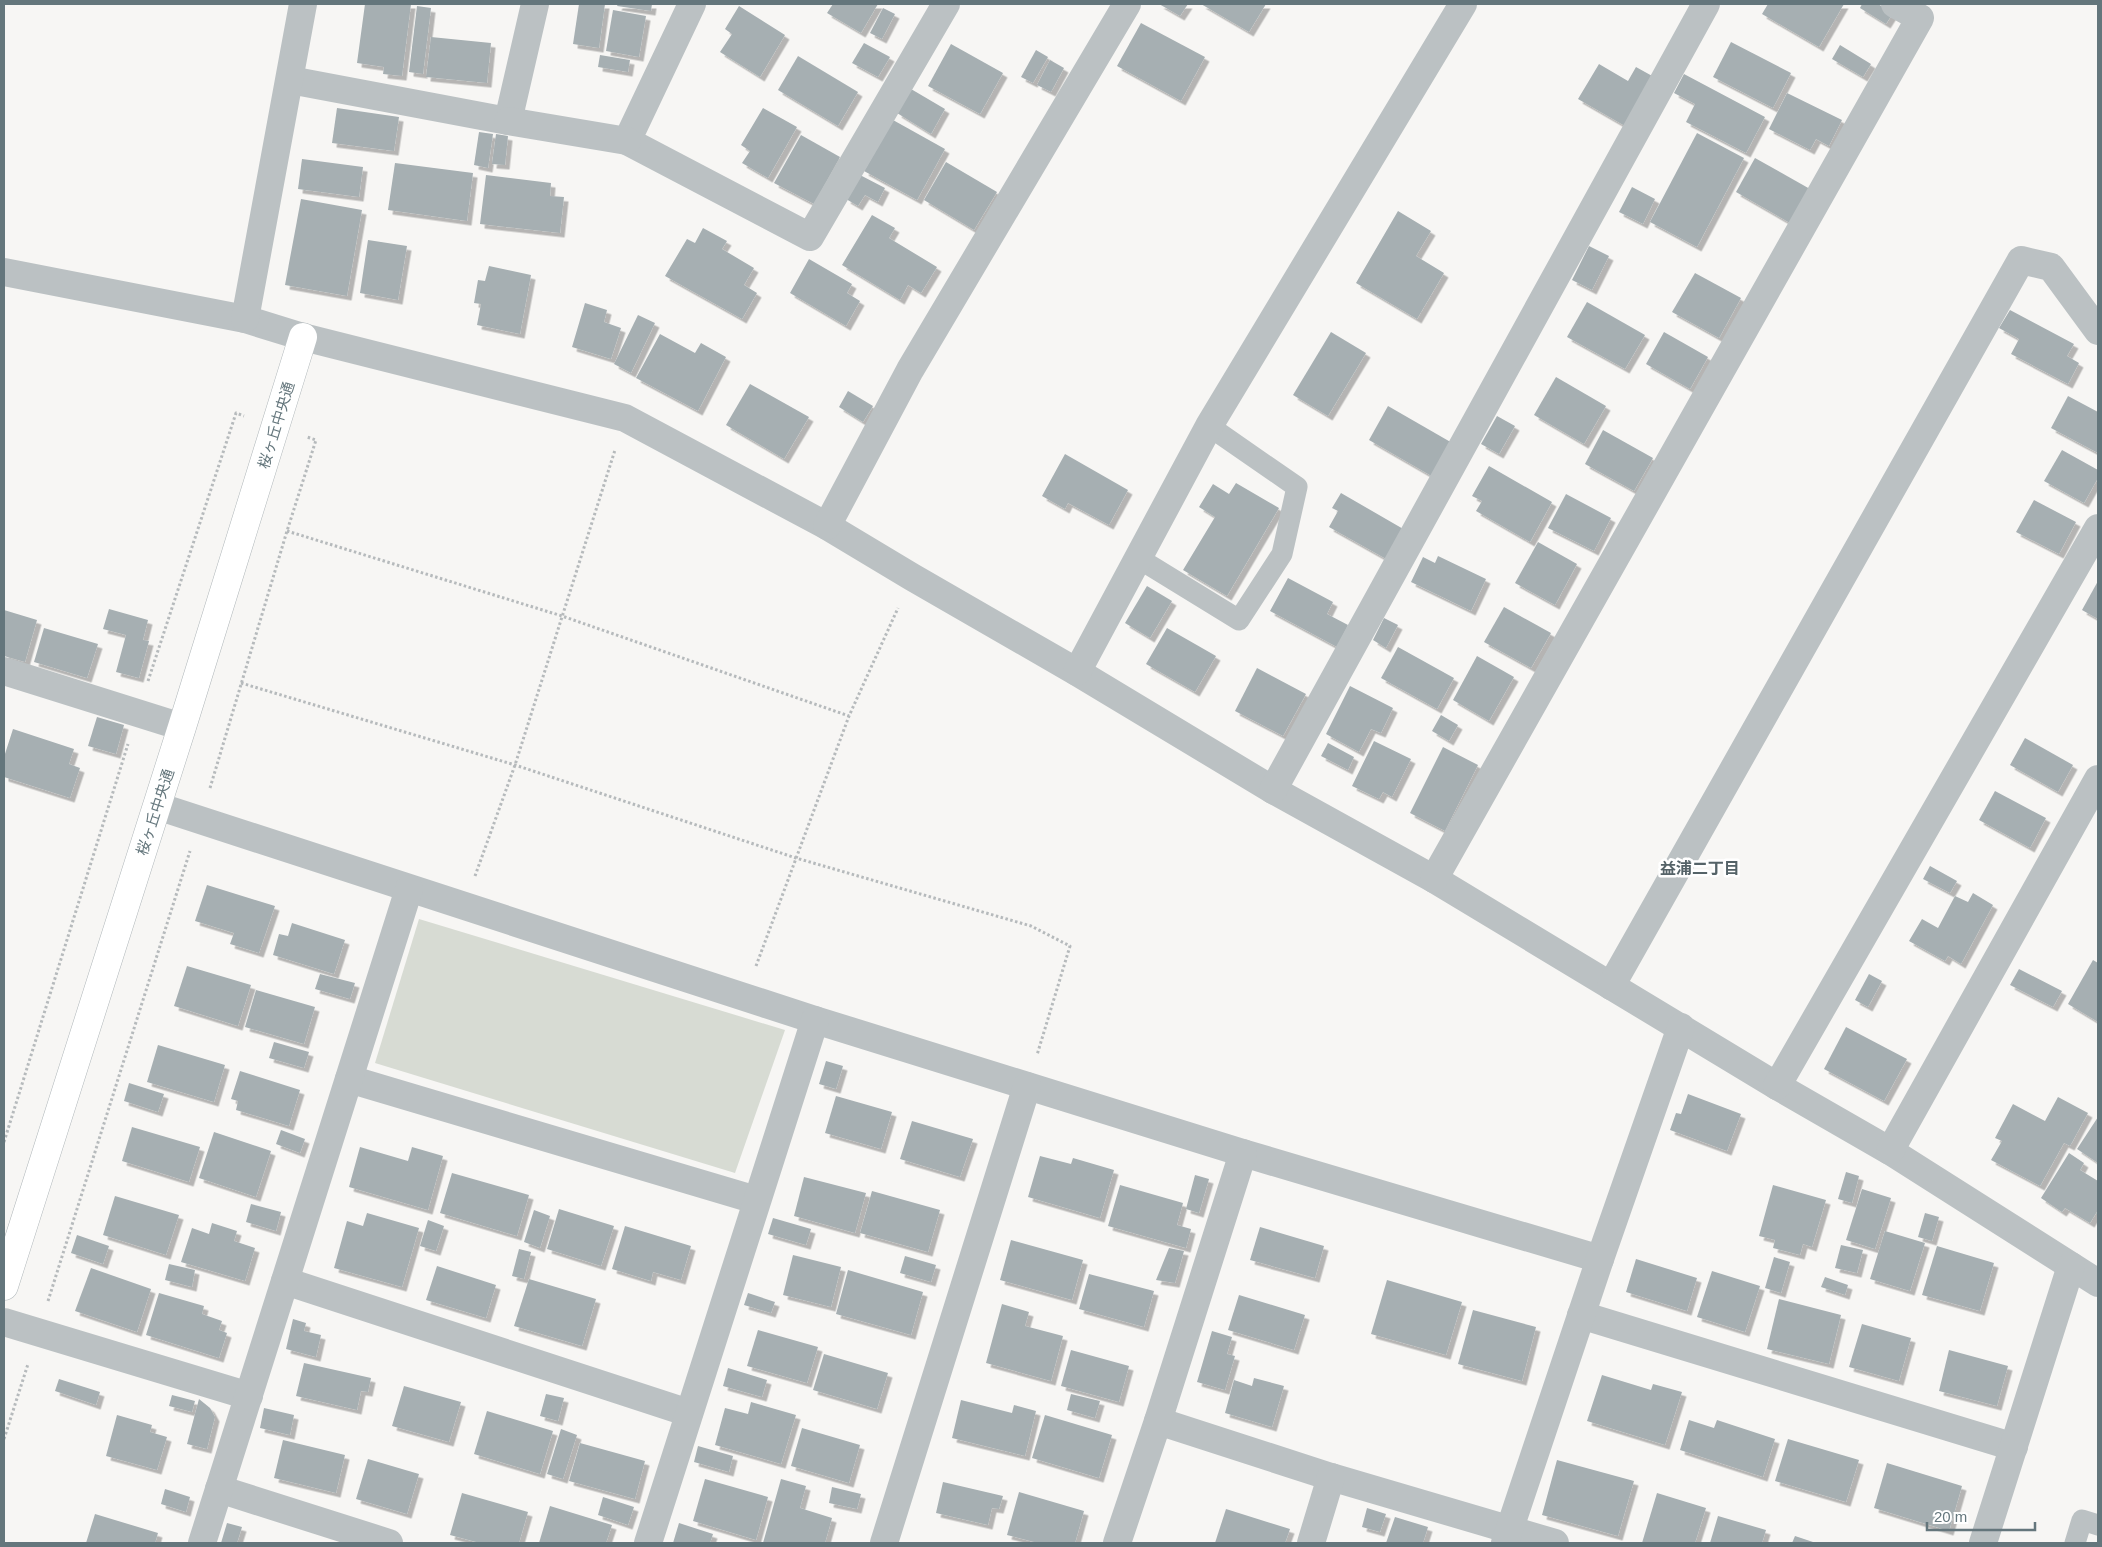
<svg xmlns="http://www.w3.org/2000/svg" width="2102" height="1547" font-family="Helvetica,'Noto Sans JP',sans-serif">
  <defs>
    <filter id="shadow"><feDropShadow dx="4.5" dy="4.5" stdDeviation="0" flood-color="#0004"/></filter>
  </defs>
  <rect width="100%" height="100%" fill="#f7f6f4"/>
  <polygon fill="#d7dbd3" points="419,919 785,1030 735,1173 375,1063"/>
  <g fill="#a6afb2" filter="url(#shadow)">
    <polygon points="365,4 411,4 402,76 383,74 384,67 357,63"/>
    <polygon points="579,4 605,4 599,48 573,44"/>
    <polygon points="618,4 652,4 651,11 617,6"/>
    <polygon points="833,4 878,4 861,33 827,13"/>
    <polygon points="1159,4 1188,4 1180,16"/>
    <polygon points="1201,4 1266,4 1249,32"/>
    <polygon points="1768,4 1844,4 1819,47 1762,14"/>
    <polygon points="1862,4 1878,4 1893,13 1886,24 1860,8"/>
    <polygon points="417,6 431,8 423,74 409,72"/>
    <polygon points="739,6 785,35 760,77 720,52 732,34 725,29"/>
    <polygon points="883,8 895,14 882,39 870,33"/>
    <polygon points="613,10 646,16 639,57 606,51"/>
    <polygon points="1141,23 1205,57 1181,101 1117,66"/>
    <polygon points="431,37 491,43 487,83 426,77"/>
    <polygon points="1731,42 1791,73 1773,108 1713,77"/>
    <polygon points="864,43 890,57 878,77 852,63"/>
    <polygon points="951,44 1003,73 980,114 928,86"/>
    <polygon points="1840,45 1871,64 1863,77 1832,59"/>
    <polygon points="1036,50 1048,57 1033,83 1021,77"/>
    <polygon points="600,55 630,60 628,72 598,67"/>
    <polygon points="798,56 858,92 838,126 778,90"/>
    <polygon points="1050,60 1064,68 1051,92 1037,85"/>
    <polygon points="1599,64 1628,81 1636,67 1654,77 1625,126 1578,99"/>
    <polygon points="1684,74 1765,117 1746,153 1686,122 1695,104 1674,93"/>
    <polygon points="911,89 945,109 931,134 897,113"/>
    <polygon points="1787,93 1842,120 1829,146 1816,139 1810,150 1769,129"/>
    <polygon points="337,108 399,117 394,151 332,143"/>
    <polygon points="763,108 797,127 768,178 742,163 750,151 741,145"/>
    <polygon points="893,120 945,149 917,200 864,171"/>
    <polygon points="479,132 493,134 488,168 474,165"/>
    <polygon points="1697,133 1744,158 1697,247 1650,222"/>
    <polygon points="496,134 508,136 505,165 492,164"/>
    <polygon points="801,135 840,157 814,204 774,183"/>
    <polygon points="1755,158 1810,189 1790,223 1736,192"/>
    <polygon points="302,159 363,167 359,197 298,189"/>
    <polygon points="946,162 997,192 974,230 924,200"/>
    <polygon points="395,163 473,173 467,221 388,210"/>
    <polygon points="486,175 551,183 550,196 564,197 560,233 480,224"/>
    <polygon points="860,175 885,188 878,202 865,195 858,206 846,199"/>
    <polygon points="1632,187 1655,199 1643,224 1619,212"/>
    <polygon points="301,199 362,210 347,296 285,285"/>
    <polygon points="1398,211 1431,231 1416,256 1444,273 1417,319 1356,283"/>
    <polygon points="872,215 895,228 889,238 937,267 921,293 908,285 900,300 842,265"/>
    <polygon points="703,228 727,241 722,249 754,268 744,285 757,293 742,319 665,276 687,239 695,243"/>
    <polygon points="368,240 407,246 398,300 360,293"/>
    <polygon points="1589,246 1609,256 1592,290 1572,280"/>
    <polygon points="809,259 852,284 847,293 860,301 846,326 790,293"/>
    <polygon points="489,266 531,275 520,334 477,325 481,304 474,303 478,280 485,281"/>
    <polygon points="1695,273 1741,298 1719,338 1672,312"/>
    <polygon points="1587,302 1645,335 1625,369 1567,337"/>
    <polygon points="585,303 607,310 604,322 621,328 611,359 572,347"/>
    <polygon points="2010,310 2074,344 2067,356 2079,363 2068,384 2011,354 2019,339 1999,328"/>
    <polygon points="638,315 655,323 631,373 614,364"/>
    <polygon points="1331,332 1366,353 1328,416 1293,395"/>
    <polygon points="1664,332 1708,357 1690,389 1646,364"/>
    <polygon points="660,334 695,353 701,343 726,357 698,411 636,378"/>
    <polygon points="1556,377 1606,406 1584,444 1534,415"/>
    <polygon points="750,384 809,417 784,459 726,425"/>
    <polygon points="848,391 873,406 863,422 839,407"/>
    <polygon points="2068,396 2098,412 2098,453 2051,428"/>
    <polygon points="1388,406 1454,444 1435,478 1369,440"/>
    <polygon points="1497,416 1515,426 1499,454 1481,444"/>
    <polygon points="1603,430 1653,458 1634,491 1585,464"/>
    <polygon points="2062,450 2098,470 2098,478 2084,503 2044,481"/>
    <polygon points="1065,454 1128,490 1109,525 1068,503 1065,509 1042,496"/>
    <polygon points="1489,466 1552,502 1530,542 1476,511 1482,501 1472,496"/>
    <polygon points="1236,483 1279,508 1227,596 1183,570 1215,517 1199,507 1213,484 1229,494"/>
    <polygon points="1341,493 1405,530 1388,560 1329,527 1338,511 1332,508"/>
    <polygon points="1566,494 1611,518 1594,551 1548,528"/>
    <polygon points="2034,500 2076,522 2059,554 2016,532"/>
    <polygon points="1538,542 1577,564 1555,605 1515,583"/>
    <polygon points="1438,556 1486,579 1471,611 1411,582 1423,557 1435,563"/>
    <polygon points="1288,578 1333,602 1327,614 1348,625 1337,647 1270,611"/>
    <polygon points="2098,581 2098,619 2082,610"/>
    <polygon points="1147,586 1172,601 1150,638 1125,623"/>
    <polygon points="1504,607 1551,633 1531,668 1484,642"/>
    <polygon points="109,609 148,620 143,640 149,641 139,678 116,672 126,635 103,629"/>
    <polygon points="4,610 37,620 25,662 4,656"/>
    <polygon points="1384,618 1398,625 1386,648 1373,640"/>
    <polygon points="44,628 98,644 87,678 34,662"/>
    <polygon points="1167,628 1216,656 1195,692 1146,664"/>
    <polygon points="1398,647 1454,678 1437,709 1381,678"/>
    <polygon points="1477,656 1514,677 1489,721 1453,700"/>
    <polygon points="1257,668 1306,694 1283,736 1235,711"/>
    <polygon points="1350,686 1393,708 1381,733 1371,729 1359,752 1326,734"/>
    <polygon points="1441,715 1458,725 1449,741 1432,731"/>
    <polygon points="97,717 124,725 116,754 88,746"/>
    <polygon points="13,729 74,749 69,764 80,768 70,798 4,777 4,757"/>
    <polygon points="2025,738 2073,765 2058,792 2010,765"/>
    <polygon points="1374,741 1411,759 1392,797 1383,792 1379,799 1352,786"/>
    <polygon points="1328,743 1354,757 1348,770 1321,756"/>
    <polygon points="1443,747 1478,765 1445,831 1410,813"/>
    <polygon points="1995,791 2046,818 2030,848 1979,820"/>
    <polygon points="1930,866 1957,881 1950,893 1923,879"/>
    <polygon points="207,885 275,906 259,953 230,944 234,933 195,921"/>
    <polygon points="1973,893 1993,905 1961,964 1948,956 1945,961 1909,941 1922,919 1938,928 1955,896 1968,902"/>
    <polygon points="292,923 345,940 334,974 273,955 279,934 288,936"/>
    <polygon points="2093,960 2098,963 2098,1022 2068,1004"/>
    <polygon points="187,966 251,985 238,1026 174,1006"/>
    <polygon points="2019,969 2062,991 2053,1007 2010,985"/>
    <polygon points="320,974 355,983 350,999 315,989"/>
    <polygon points="1869,974 1882,981 1868,1007 1855,1000"/>
    <polygon points="256,990 315,1007 304,1044 245,1027"/>
    <polygon points="1846,1027 1907,1059 1884,1101 1824,1069"/>
    <polygon points="274,1042 309,1052 304,1068 269,1058"/>
    <polygon points="158,1045 225,1065 214,1102 147,1082"/>
    <polygon points="826,1061 843,1066 836,1089 819,1084"/>
    <polygon points="240,1071 300,1090 289,1126 236,1110 238,1101 231,1099"/>
    <polygon points="129,1083 164,1094 158,1112 124,1101"/>
    <polygon points="1688,1094 1741,1114 1727,1151 1670,1130 1676,1113 1681,1114"/>
    <polygon points="836,1096 892,1112 881,1149 825,1133"/>
    <polygon points="2058,1097 2088,1113 2070,1146 2064,1143 2040,1186 1991,1160 2002,1141 1995,1138 2013,1104 2045,1121"/>
    <polygon points="2098,1117 2098,1163 2077,1149"/>
    <polygon points="912,1121 973,1139 960,1177 900,1159"/>
    <polygon points="132,1127 200,1147 189,1182 122,1161"/>
    <polygon points="281,1130 305,1139 300,1153 276,1144"/>
    <polygon points="214,1132 271,1151 256,1197 199,1178"/>
    <polygon points="360,1147 408,1161 412,1147 443,1156 428,1210 349,1187"/>
    <polygon points="2069,1153 2084,1163 2080,1170 2098,1181 2098,1210 2090,1223 2065,1208 2062,1212 2041,1198"/>
    <polygon points="1040,1156 1071,1164 1073,1158 1114,1170 1100,1218 1028,1197"/>
    <polygon points="1846,1172 1859,1176 1852,1203 1838,1199"/>
    <polygon points="452,1173 529,1195 517,1236 440,1213"/>
    <polygon points="1195,1175 1209,1179 1199,1213 1186,1209"/>
    <polygon points="804,1177 866,1193 855,1233 794,1216"/>
    <polygon points="1120,1185 1183,1203 1177,1225 1191,1229 1186,1248 1108,1226"/>
    <polygon points="1773,1185 1826,1200 1812,1247 1803,1244 1800,1255 1773,1248 1775,1240 1759,1236"/>
    <polygon points="1862,1189 1891,1198 1875,1249 1846,1240"/>
    <polygon points="872,1191 940,1210 928,1252 860,1233"/>
    <polygon points="115,1196 179,1215 166,1255 103,1235"/>
    <polygon points="251,1204 281,1212 276,1231 246,1222"/>
    <polygon points="559,1209 614,1226 601,1266 547,1249"/>
    <polygon points="534,1210 550,1216 540,1248 524,1242"/>
    <polygon points="367,1213 419,1228 402,1287 334,1268 347,1221 363,1226"/>
    <polygon points="1925,1213 1939,1217 1932,1241 1918,1237"/>
    <polygon points="773,1218 811,1229 806,1245 768,1234"/>
    <polygon points="428,1220 444,1226 436,1251 420,1246"/>
    <polygon points="212,1223 237,1231 234,1241 255,1248 245,1281 181,1262 192,1228 209,1234"/>
    <polygon points="625,1226 691,1246 681,1280 653,1272 651,1281 612,1269"/>
    <polygon points="1260,1227 1324,1246 1315,1278 1250,1260"/>
    <polygon points="1885,1231 1925,1243 1910,1291 1870,1279"/>
    <polygon points="77,1235 109,1246 103,1264 71,1253"/>
    <polygon points="1011,1240 1083,1260 1072,1300 1000,1280"/>
    <polygon points="1841,1245 1863,1250 1857,1273 1835,1268"/>
    <polygon points="1937,1246 1994,1263 1980,1311 1922,1295"/>
    <polygon points="1169,1248 1184,1251 1175,1283 1156,1280"/>
    <polygon points="519,1249 531,1252 524,1279 512,1276"/>
    <polygon points="793,1255 841,1267 831,1307 783,1295"/>
    <polygon points="905,1256 936,1265 931,1282 900,1273"/>
    <polygon points="1774,1257 1790,1262 1781,1293 1765,1288"/>
    <polygon points="1636,1259 1697,1278 1687,1311 1626,1292"/>
    <polygon points="169,1264 195,1270 192,1287 165,1280"/>
    <polygon points="437,1266 496,1285 486,1318 426,1300"/>
    <polygon points="91,1268 151,1289 137,1332 75,1311"/>
    <polygon points="848,1270 923,1292 911,1335 836,1314"/>
    <polygon points="1712,1271 1760,1286 1745,1332 1697,1317"/>
    <polygon points="1089,1274 1154,1291 1144,1327 1079,1309"/>
    <polygon points="1825,1277 1848,1285 1845,1295 1821,1287"/>
    <polygon points="529,1279 596,1299 582,1346 514,1326"/>
    <polygon points="1387,1280 1462,1302 1446,1355 1371,1334"/>
    <polygon points="159,1293 204,1306 202,1314 222,1321 219,1330 227,1333 219,1358 146,1335"/>
    <polygon points="748,1293 775,1302 771,1313 744,1305"/>
    <polygon points="1239,1295 1305,1315 1294,1350 1228,1330"/>
    <polygon points="1779,1299 1841,1315 1829,1364 1767,1349"/>
    <polygon points="1002,1304 1029,1312 1025,1326 1063,1336 1051,1381 986,1363"/>
    <polygon points="1473,1310 1536,1327 1522,1381 1458,1364"/>
    <polygon points="293,1319 306,1323 304,1331 321,1335 316,1357 286,1349"/>
    <polygon points="1862,1324 1911,1338 1899,1381 1849,1367"/>
    <polygon points="758,1330 818,1347 807,1383 747,1366"/>
    <polygon points="1212,1331 1232,1337 1227,1354 1235,1356 1225,1390 1197,1382"/>
    <polygon points="1071,1350 1129,1366 1119,1402 1061,1386"/>
    <polygon points="1949,1350 2008,1366 1997,1406 1939,1391"/>
    <polygon points="824,1354 888,1373 877,1409 813,1390"/>
    <polygon points="304,1363 371,1378 368,1392 361,1391 357,1410 296,1396"/>
    <polygon points="728,1368 767,1380 762,1397 723,1386"/>
    <polygon points="1602,1375 1651,1390 1653,1384 1682,1392 1665,1445 1587,1421"/>
    <polygon points="1254,1378 1284,1386 1272,1427 1225,1413 1234,1380 1252,1386"/>
    <polygon points="59,1379 100,1392 96,1405 55,1391"/>
    <polygon points="404,1386 461,1402 449,1442 392,1426"/>
    <polygon points="546,1394 564,1398 558,1421 540,1416"/>
    <polygon points="1071,1394 1100,1401 1095,1418 1067,1410"/>
    <polygon points="172,1395 195,1401 192,1412 169,1406"/>
    <polygon points="199,1399 210,1408 215,1417 207,1449 187,1444"/>
    <polygon points="961,1400 1012,1413 1014,1405 1036,1411 1025,1456 952,1438"/>
    <polygon points="751,1402 796,1415 781,1464 715,1445 725,1408 748,1414"/>
    <polygon points="264,1408 294,1415 290,1435 260,1428"/>
    <polygon points="487,1411 553,1431 540,1474 474,1454"/>
    <polygon points="117,1415 152,1425 150,1432 167,1437 157,1470 106,1456"/>
    <polygon points="1045,1415 1112,1435 1099,1478 1032,1458"/>
    <polygon points="1689,1420 1714,1428 1717,1420 1775,1439 1763,1477 1680,1450"/>
    <polygon points="802,1428 860,1445 849,1483 791,1466"/>
    <polygon points="561,1429 577,1435 563,1479 547,1474"/>
    <polygon points="1788,1439 1859,1460 1846,1502 1775,1481"/>
    <polygon points="283,1440 345,1455 336,1493 274,1478"/>
    <polygon points="580,1443 645,1461 635,1499 569,1481"/>
    <polygon points="698,1446 733,1456 729,1472 694,1462"/>
    <polygon points="368,1459 419,1474 407,1514 356,1499"/>
    <polygon points="1557,1460 1634,1481 1618,1536 1542,1515"/>
    <polygon points="1887,1463 1962,1486 1949,1531 1874,1508"/>
    <polygon points="705,1479 768,1497 756,1540 693,1521"/>
    <polygon points="781,1479 806,1486 800,1508 832,1518 825,1543 763,1543"/>
    <polygon points="943,1482 1003,1496 999,1509 992,1508 988,1525 936,1513"/>
    <polygon points="832,1487 861,1494 857,1509 829,1503"/>
    <polygon points="165,1489 190,1497 186,1512 161,1504"/>
    <polygon points="1019,1492 1084,1511 1075,1543 1038,1543 1007,1535"/>
    <polygon points="462,1493 528,1512 519,1543 480,1543 450,1535"/>
    <polygon points="1657,1493 1706,1508 1695,1543 1642,1543"/>
    <polygon points="603,1497 634,1507 628,1525 598,1515"/>
    <polygon points="550,1506 612,1525 606,1543 539,1543"/>
    <polygon points="1367,1508 1386,1514 1380,1532 1362,1527"/>
    <polygon points="1226,1509 1290,1529 1285,1543 1215,1543"/>
    <polygon points="95,1514 158,1533 155,1543 86,1543"/>
    <polygon points="1718,1516 1766,1530 1762,1543 1710,1543"/>
    <polygon points="1395,1517 1428,1527 1423,1543 1386,1543"/>
    <polygon points="227,1523 242,1527 237,1543 221,1543"/>
    <polygon points="679,1523 713,1534 710,1543 673,1543"/>
    <polygon points="1795,1536 1816,1543 1792,1543"/>
  </g>
  <g fill="none" stroke-linecap="round" stroke-linejoin="round">
    <g stroke="#b0b7ba" stroke-width="29">
      <polyline id="secondary" points="4,1286 182,727 303,337"/>
    </g>
    <g stroke="#b6babc" stroke-width="3" stroke-dasharray="2.5 2.5" stroke-linecap="butt">
      <polyline points="287,531 562,616 849,716"/>
      <polyline points="148,681 236,413 244,416"/>
      <polyline points="241,683 515,765 796,858 1031,926 1070,946 1037,1055"/>
      <polyline points="210,788 287,531 316,440 307,437"/>
      <polyline points="475,876 515,765 615,450"/>
      <polyline points="756,966 849,716 898,608"/>
      <polyline points="4,1142 128,744"/>
      <polyline points="48,1301 190,851"/>
      <polyline points="4,1439 28,1364"/>
    </g>
    <g stroke="#bbc1c3" stroke-width="21">
      <polyline points="1138,558 1239,620 1282,554 1297,487 1209,426"/>
      <polyline points="2075,1543 2082,1520 2098,1525"/>
    </g>
    <g stroke="#bbc1c3" stroke-width="28">
      <polyline points="692,4 627,141 810,237 946,4"/>
      <polyline points="290,80 508,121 535,4"/>
      <polyline points="508,121 627,141"/>
      <polyline points="4,272 245,319 303,337 625,418 827,526 912,577 1077,672 1273,790 1434,879 1777,1086 1890,1151 2098,1283"/>
      <polyline points="245,319 303,4"/>
      <polyline points="827,526 910,370 1127,4"/>
      <polyline points="4,671 182,727"/>
      <polyline points="1077,672 1209,426 1463,4"/>
      <polyline points="1273,790 1706,4"/>
      <polyline points="157,806 815,1020 1243,1153 1600,1259"/>
      <polyline points="1434,879 1920,18 1895,4"/>
      <polyline points="1611,986 2021,260 2051,267 2098,331"/>
      <polyline points="349,1079 756,1200"/>
      <polyline points="1777,1086 2098,528"/>
      <polyline points="1890,1151 2098,779"/>
      <polyline points="285,1281 689,1413"/>
      <polyline points="1581,1315 2014,1447"/>
      <polyline points="4,1322 249,1396"/>
      <polyline points="1158,1421 1331,1477 1555,1543"/>
      <polyline points="219,1489 389,1543"/>
      <polyline points="202,1543 409,889"/>
      <polyline points="648,1543 815,1020"/>
      <polyline points="884,1543 1027,1086"/>
      <polyline points="1117,1543 1158,1421 1243,1153"/>
      <polyline points="1311,1543 1331,1477"/>
      <polyline points="1505,1543 1600,1259 1681,1027"/>
      <polyline points="1983,1543 2071,1266"/>
    </g>
    <use href="#secondary" stroke="#fff" stroke-width="28"/>
  </g>
  <g text-anchor="middle" dominant-baseline="central" stroke-width="5" stroke-linejoin="round" paint-order="stroke">
    <g font-size="15" fill="#64767c" stroke="#fff">
      <text transform="translate(276 425) rotate(-73)">桜ヶ丘中央通</text>
      <text transform="translate(155 812) rotate(-72)">桜ヶ丘中央通</text>
    </g>
    <g font-size="16" font-weight="bold" fill="#556368" stroke="#fff">
      <text x="1700" y="868">益浦二丁目</text>
    </g>
  </g>
  <rect width="2102" height="1547" fill="none" stroke="#64767c" stroke-width="10"/>
  <path d="M1927 1522v8h108v-8" fill="none" stroke="#64767c" stroke-width="2.5"/>
  <text x="1934" y="1522" font-size="15" fill="#64767c" stroke="#ffffff" stroke-width="4" paint-order="stroke">20 m</text>
</svg>
